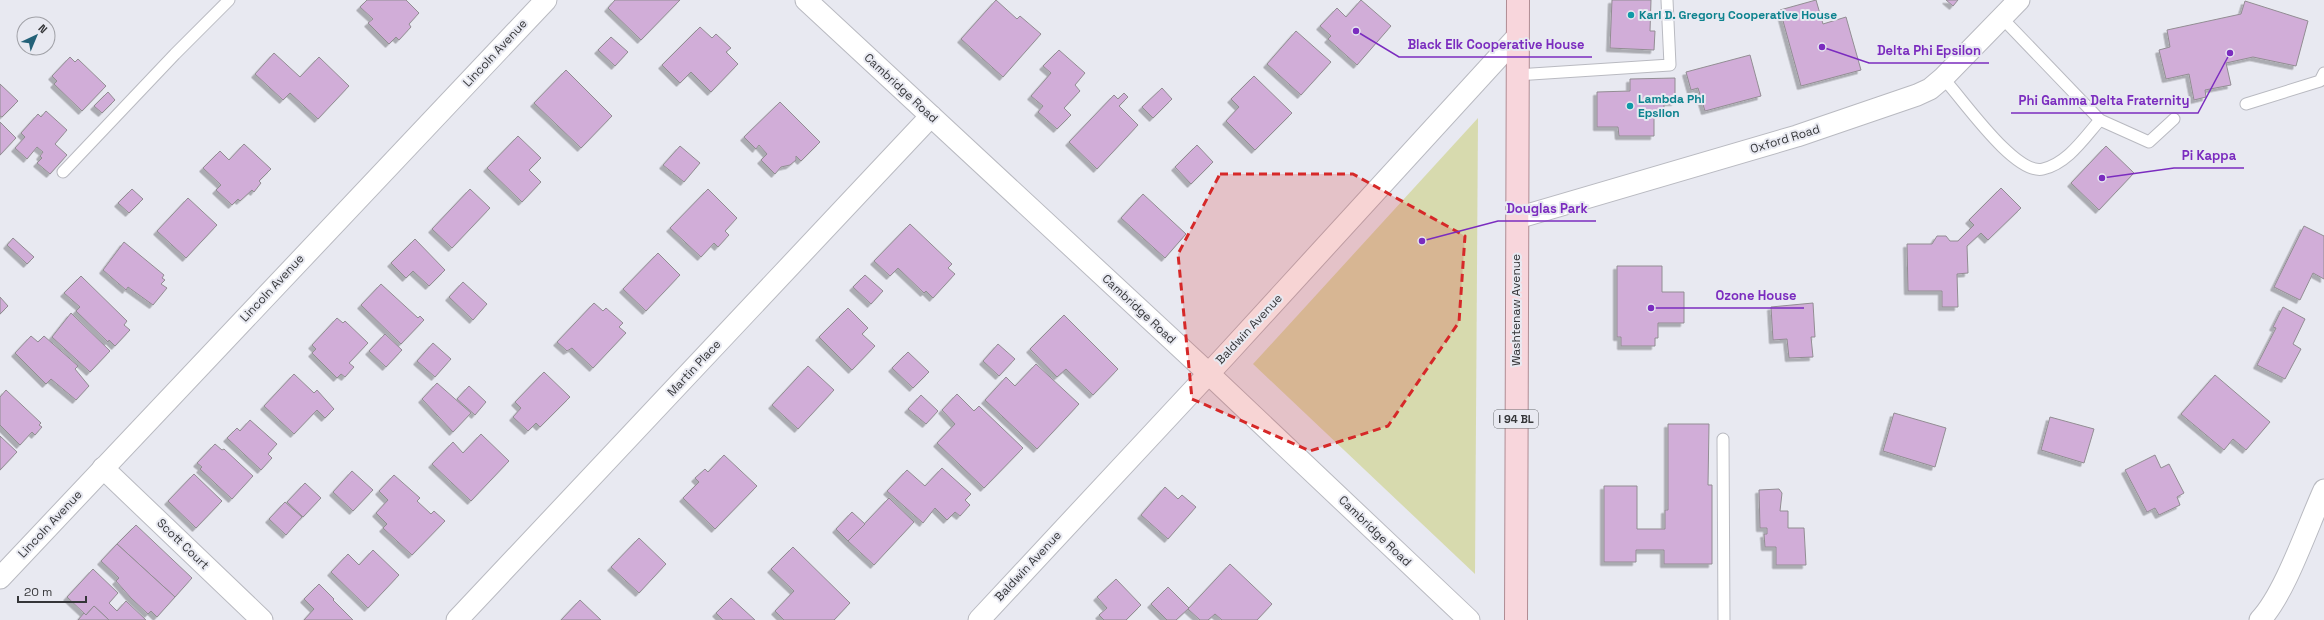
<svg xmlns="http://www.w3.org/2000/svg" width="2324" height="620" font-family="'Space Grotesk',sans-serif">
  <defs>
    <filter id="shadow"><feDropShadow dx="-3.5" dy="3.5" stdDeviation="0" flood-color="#0004"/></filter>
  </defs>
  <rect width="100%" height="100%" fill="#e8e9f1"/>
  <polygon fill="#d7daae" points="1478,118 1475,574 1253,364"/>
  <g fill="#d1add8" stroke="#928d93" filter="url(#shadow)">
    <polygon points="367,0 406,0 419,13 409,24 411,27 399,40 396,37 389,44 368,23 373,19 360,7"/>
    <polygon points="615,0 680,0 641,40 608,8"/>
    <polygon points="996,0 1017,19 1020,16 1041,34 1003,77 961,39"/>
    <polygon points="1361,0 1391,26 1357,65 1328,39 1331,36 1320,26 1337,8 1346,17"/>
    <polygon points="1612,0 1651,0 1650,31 1655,31 1654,50 1610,48"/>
    <polygon points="1816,0 1823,24 1846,17 1861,70 1801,86 1780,10"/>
    <polygon points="1946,0 1958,0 1953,6"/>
    <polygon points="2245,1 2308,21 2296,66 2253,57 2226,63 2231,85 2205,90 2206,97 2194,100 2189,74 2166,79 2159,50 2170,47 2167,30 2241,14"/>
    <polygon points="700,27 712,38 716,34 731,48 726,52 738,64 711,92 691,72 680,83 662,65"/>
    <polygon points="1296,31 1331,62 1301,95 1267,64"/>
    <polygon points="611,37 628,52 615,66 598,50"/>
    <polygon points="1059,50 1085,73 1075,85 1080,91 1064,108 1071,115 1057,129 1038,112 1043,106 1031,96 1051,73 1043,66"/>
    <polygon points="274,53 300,77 319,57 349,86 318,119 290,93 283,100 255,74"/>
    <polygon points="1750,55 1761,96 1705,111 1698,88 1691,90 1686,72"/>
    <polygon points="70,57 75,62 78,59 106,86 82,111 54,84 57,81 52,76"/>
    <polygon points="566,70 612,116 581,148 534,103"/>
    <polygon points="1254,76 1292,113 1255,150 1226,121 1239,107 1231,99"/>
    <polygon points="1675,78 1675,102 1664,102 1664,110 1654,110 1654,136 1619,136 1618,127 1597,127 1597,92 1630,91 1630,79"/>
    <polygon points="0,84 18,101 2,117 0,116"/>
    <polygon points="1162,88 1172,99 1153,118 1142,107"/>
    <polygon points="108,92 115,100 102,113 94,106"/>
    <polygon points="1124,93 1128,97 1119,106 1138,125 1097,169 1069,142 1114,95 1118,99"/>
    <polygon points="780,102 820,142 801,161 796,156 796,160 790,165 781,167 775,174 761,160 767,154 759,145 756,149 744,137"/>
    <polygon points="46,111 67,130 55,144 67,155 50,174 37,163 42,158 40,156 43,152 37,147 27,159 15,148 25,137 21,133 38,114 41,117"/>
    <polygon points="0,122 16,138 0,155"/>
    <polygon points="518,136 541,158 529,170 541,182 522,202 487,168"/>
    <polygon points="244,144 271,169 259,181 261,183 254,192 252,190 240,201 238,199 232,205 216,190 221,185 203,168 220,151 229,160"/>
    <polygon points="1197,145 1213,162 1191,184 1175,167"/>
    <polygon points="680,146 700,163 684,182 663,165"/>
    <polygon points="2106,146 2134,173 2099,210 2071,183"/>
    <polygon points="2001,188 2021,208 1988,240 1981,233 1967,246 1968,273 1957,274 1958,307 1942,307 1942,291 1908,291 1907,244 1932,244 1937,236 1946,236 1950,241 1958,241 1974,225 1969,220"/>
    <polygon points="132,189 143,199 129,213 118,203"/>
    <polygon points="470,189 490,208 452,248 432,229"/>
    <polygon points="708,189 737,218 725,231 729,235 718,247 714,243 701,257 670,228"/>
    <polygon points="1143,194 1186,234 1165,258 1121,218"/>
    <polygon points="188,198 217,225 186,258 157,231"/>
    <polygon points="910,224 952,264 948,268 955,274 933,298 926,291 924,293 898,268 890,276 874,261"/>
    <polygon points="2304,226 2324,236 2324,279 2313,273 2300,300 2274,287"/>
    <polygon points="13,238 34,257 27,264 7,245"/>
    <polygon points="415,239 445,270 429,286 413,271 406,278 391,263"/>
    <polygon points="124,242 164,275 162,278 165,280 161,284 167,288 153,305 128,287 126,290 103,270"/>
    <polygon points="658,253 680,275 646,311 623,289"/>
    <polygon points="1617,266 1662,266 1662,292 1684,292 1684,323 1658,323 1658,338 1655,338 1655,346 1621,346 1621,337 1617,337"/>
    <polygon points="865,275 883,291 871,304 853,287"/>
    <polygon points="81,276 127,321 124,325 130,330 115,346 109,340 108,342 76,311 80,307 64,293"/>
    <polygon points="463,282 487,304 473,320 449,297"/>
    <polygon points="381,284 418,318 420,316 424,320 401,344 361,305"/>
    <polygon points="0,297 8,306 0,314"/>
    <polygon points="594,303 603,311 606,308 623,323 619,327 626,333 593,368 572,348 567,351 557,342"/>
    <polygon points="1813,303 1815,337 1811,337 1813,357 1789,358 1787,339 1773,340 1771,307"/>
    <polygon points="2283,307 2305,319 2293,344 2301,349 2285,379 2257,365 2276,328 2273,327"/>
    <polygon points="848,308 868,328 862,334 875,346 852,370 819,337"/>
    <polygon points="71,313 110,351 90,372 52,337"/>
    <polygon points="1064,315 1118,369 1093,395 1066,369 1057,377 1030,349"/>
    <polygon points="337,318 343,323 345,321 368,343 349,363 354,367 345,377 341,374 337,378 312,353 316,349 312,345"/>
    <polygon points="385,334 402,350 386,367 369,351"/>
    <polygon points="31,336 38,342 44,336 78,366 75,369 89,386 76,400 51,379 46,384 15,353"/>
    <polygon points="433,343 451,359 435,377 417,361"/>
    <polygon points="998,344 1015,359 999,376 983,361"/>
    <polygon points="908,352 929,372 913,388 892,368"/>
    <polygon points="1036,364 1079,404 1037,449 985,400 1006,377 1015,386"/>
    <polygon points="808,366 834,390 798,429 772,405"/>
    <polygon points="544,372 570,397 540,427 536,423 528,431 513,417 521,408 515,402"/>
    <polygon points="294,374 314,393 317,390 334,409 325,418 317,410 294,434 264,406"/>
    <polygon points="2215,375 2270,422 2246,450 2233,439 2224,450 2181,414"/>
    <polygon points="437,383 471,413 453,432 422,399"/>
    <polygon points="469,386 486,402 475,415 457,399"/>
    <polygon points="6,390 41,423 39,425 42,427 35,435 32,432 20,445 0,425 0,397"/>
    <polygon points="957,394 974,411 979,406 1023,448 984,488 937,443 955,424 942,410"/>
    <polygon points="921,395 938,411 926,424 908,409"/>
    <polygon points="1894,413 1946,428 1935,467 1883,451"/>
    <polygon points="2050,417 2094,429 2084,463 2041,450"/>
    <polygon points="250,420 277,444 268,454 272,458 261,470 227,438 237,428 240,431"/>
    <polygon points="1668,424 1709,424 1708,485 1712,485 1712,564 1664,564 1664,550 1636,550 1636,562 1604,562 1604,486 1637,486 1637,529 1665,529 1665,510 1668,510"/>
    <polygon points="481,434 509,461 471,501 432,464 453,442 463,453"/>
    <polygon points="0,436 17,452 0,470"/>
    <polygon points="215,444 222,450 224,449 253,476 232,499 200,469 202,467 197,463"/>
    <polygon points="724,455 757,486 715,529 683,498 699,482 695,478 705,469 708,472"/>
    <polygon points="2155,455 2161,468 2169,464 2184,493 2177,497 2180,505 2159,515 2155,508 2147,512 2125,470"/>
    <polygon points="942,468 971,494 965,500 970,505 960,516 955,512 947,520 935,508 923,523 887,491 907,470 925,486"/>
    <polygon points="352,471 373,490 353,511 333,492"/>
    <polygon points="194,474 222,501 196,528 168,501"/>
    <polygon points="394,475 420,498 417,501 431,514 434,511 445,521 412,555 383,528 387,524 376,513 388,500 379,491"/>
    <polygon points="305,483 321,498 303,517 287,502"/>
    <polygon points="1165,487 1178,499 1182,495 1196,507 1168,539 1141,515"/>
    <polygon points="1779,489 1782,493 1780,511 1788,511 1788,528 1804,528 1806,565 1776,565 1776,547 1765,547 1764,534 1767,534 1767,528 1760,528 1759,490"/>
    <polygon points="889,498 914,522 874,565 848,541"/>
    <polygon points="285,502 302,517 286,535 269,519"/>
    <polygon points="852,512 865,524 848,541 836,529"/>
    <polygon points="136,525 192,578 175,597 117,544"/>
    <polygon points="639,538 666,564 639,593 611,567"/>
    <polygon points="117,544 175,597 157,617 151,611 148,614 131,598 116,581 119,578 101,561"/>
    <polygon points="793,547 850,603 834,620 784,620 775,611 794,591 771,569"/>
    <polygon points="373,550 399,575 368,608 331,572 348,554 359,565"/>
    <polygon points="1230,564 1272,604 1257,620 1222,620 1215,614 1208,620 1200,620 1188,609"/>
    <polygon points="93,569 118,593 109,603 117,611 126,601 146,620 109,620 94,606 86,615 67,597"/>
    <polygon points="1116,579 1141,605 1126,620 1104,620 1099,615 1107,608 1097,597"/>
    <polygon points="319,584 334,599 333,600 353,620 304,620 314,609 304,599"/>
    <polygon points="1168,587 1189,608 1176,620 1167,620 1151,604"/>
    <polygon points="731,598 755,620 723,620 716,613"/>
    <polygon points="580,600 601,620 561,620"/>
    <polygon points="94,606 109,620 78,620 84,613 86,615"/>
  </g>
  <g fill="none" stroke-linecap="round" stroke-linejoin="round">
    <g stroke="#b9bac1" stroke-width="13">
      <g id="service">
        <polyline points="2002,18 2100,120 2149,142 2174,119"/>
        <polyline points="1517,75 1670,65 1667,0"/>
        <path d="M1943,78c19,20 72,98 100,91 25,-6 41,-31 57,-49"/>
        <polyline points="2246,104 2320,81 2324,73"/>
        <polyline points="63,172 175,54 229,0"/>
        <polyline points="1723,439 1724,620"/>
      </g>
    </g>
    <g stroke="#b9bac1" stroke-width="23">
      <g id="minor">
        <polyline points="806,0 1208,373 1469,620"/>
        <polyline points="1517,218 1797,136 1917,95 1930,89 1943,78 2019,0"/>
        <polyline points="103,468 262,620"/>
        <polyline points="0,578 546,0"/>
        <polyline points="457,620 931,116"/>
        <polyline points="979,620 1226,355 1517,37"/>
        <path d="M2260,620c25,-26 48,-95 64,-130"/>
      </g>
    </g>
    <g stroke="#b08c93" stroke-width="24">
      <polyline id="primary" points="1516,620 1518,0"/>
    </g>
    <use href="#service" stroke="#fff" stroke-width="11"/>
    <use href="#minor" stroke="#fff" stroke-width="21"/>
    <use href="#primary" stroke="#f8d6dc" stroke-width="22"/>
  </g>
  <path fill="#d62828" fill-opacity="0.2" stroke="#d62828" stroke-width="3" stroke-dasharray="8 5" stroke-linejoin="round" d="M1220,174h133l112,62 -6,86 -71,104 -78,25 -118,-52 -14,-145z"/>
  <g fill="#0f9aa8" stroke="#e8e9f1" stroke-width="1.5">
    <circle cx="1631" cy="15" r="4"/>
    <circle cx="1630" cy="106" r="4"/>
  </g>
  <g text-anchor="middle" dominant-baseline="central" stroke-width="4" stroke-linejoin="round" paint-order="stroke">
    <rect fill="#e8e9f1" stroke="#6b6c70" stroke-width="1" x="1494" y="410" width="44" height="18" rx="3"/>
    <g font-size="11" font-weight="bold" fill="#353639">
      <text x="1516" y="419">I 94 BL</text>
    </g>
    <g font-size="12" font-weight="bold" fill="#0d838f" stroke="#e8e9f1" text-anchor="start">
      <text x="1639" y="15">Karl D. Gregory Cooperative House</text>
      <text x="1638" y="99">Lambda Phi<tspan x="1638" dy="14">Epsilon</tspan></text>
    </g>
    <g font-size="12" fill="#353639" stroke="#e8e9f1">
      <text transform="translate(495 53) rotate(-47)">Lincoln Avenue</text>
      <text transform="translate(901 88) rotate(43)">Cambridge Road</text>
      <text transform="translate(1785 139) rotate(-17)">Oxford Road</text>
      <text transform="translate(272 288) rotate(-47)">Lincoln Avenue</text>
      <text transform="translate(1139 309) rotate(43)">Cambridge Road</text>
      <text transform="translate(1516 310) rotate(-90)">Washtenaw Avenue</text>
      <text transform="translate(1249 329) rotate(-47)">Baldwin Avenue</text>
      <text transform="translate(694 368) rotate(-47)">Martin Place</text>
      <text transform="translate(50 524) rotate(-47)">Lincoln Avenue</text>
      <text transform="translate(1375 531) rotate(44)">Cambridge Road</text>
      <text transform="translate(183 544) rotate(44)">Scott Court</text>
      <text transform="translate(1028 566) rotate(-47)">Baldwin Avenue</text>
    </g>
  </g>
  <path fill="none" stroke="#7b2cbf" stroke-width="1.5" d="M1356 31L1399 57H1592M1822 47L1869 63H1989M2230 53L2198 113H2011M2102 178L2174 168H2244M1422 241L1498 221H1596M1651 308L1707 308H1804"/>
  <g fill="#7b2cbf" stroke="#e8e9f1" stroke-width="1.5">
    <circle cx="1356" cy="31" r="4"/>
    <circle cx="1822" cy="47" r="4"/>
    <circle cx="2230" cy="53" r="4"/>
    <circle cx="2102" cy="178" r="4"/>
    <circle cx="1422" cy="241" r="4"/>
    <circle cx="1651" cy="308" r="4"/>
  </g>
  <g font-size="13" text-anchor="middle" font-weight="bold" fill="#7b2cbf" stroke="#e8e9f1" stroke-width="4" stroke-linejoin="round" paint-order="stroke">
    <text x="1496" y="49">Black Elk Cooperative House</text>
    <text x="1929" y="55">Delta Phi Epsilon</text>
    <text x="2104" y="105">Phi Gamma Delta Fraternity</text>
    <text x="2209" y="160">Pi Kappa</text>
    <text x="1547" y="213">Douglas Park</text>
    <text x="1756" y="300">Ozone House</text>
  </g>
  <g transform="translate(36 36) rotate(44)"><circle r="19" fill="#e8e9f1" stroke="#a0a1a7"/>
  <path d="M0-3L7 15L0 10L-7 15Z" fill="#236178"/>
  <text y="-6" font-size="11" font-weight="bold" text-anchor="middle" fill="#353639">N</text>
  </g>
  <path d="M18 596v6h68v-6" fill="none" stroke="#353639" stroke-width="2"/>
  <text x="24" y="596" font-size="12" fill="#353639" stroke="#e8e9f1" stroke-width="3" paint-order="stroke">20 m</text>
</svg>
